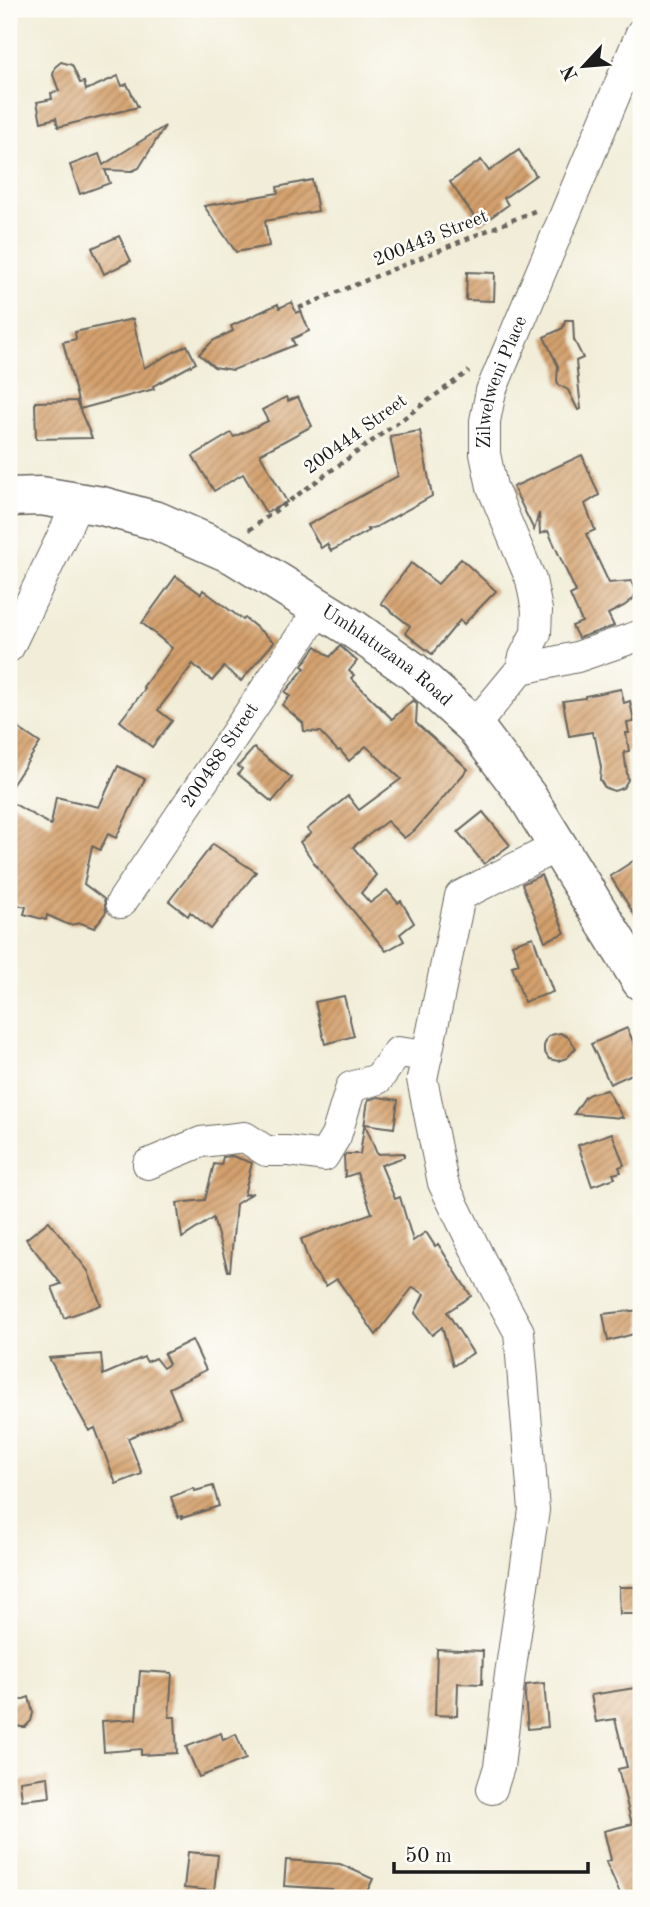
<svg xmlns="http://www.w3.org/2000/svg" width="650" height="1907" font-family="'Old Standard TT',serif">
  <defs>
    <pattern id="building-hatch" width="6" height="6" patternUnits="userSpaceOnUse" patternTransform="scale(1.75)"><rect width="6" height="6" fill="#d4a06d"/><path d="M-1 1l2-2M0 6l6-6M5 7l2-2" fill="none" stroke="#ab8259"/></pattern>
  </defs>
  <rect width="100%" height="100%" fill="#fdfcf7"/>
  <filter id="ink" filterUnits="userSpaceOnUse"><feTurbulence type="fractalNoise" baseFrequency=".0143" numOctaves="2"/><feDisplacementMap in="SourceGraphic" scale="14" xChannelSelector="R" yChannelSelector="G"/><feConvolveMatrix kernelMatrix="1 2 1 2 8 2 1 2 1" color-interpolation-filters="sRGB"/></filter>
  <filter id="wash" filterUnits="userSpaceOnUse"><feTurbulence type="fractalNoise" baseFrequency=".00686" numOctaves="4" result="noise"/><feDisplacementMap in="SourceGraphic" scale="28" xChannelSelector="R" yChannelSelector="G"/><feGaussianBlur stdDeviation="1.57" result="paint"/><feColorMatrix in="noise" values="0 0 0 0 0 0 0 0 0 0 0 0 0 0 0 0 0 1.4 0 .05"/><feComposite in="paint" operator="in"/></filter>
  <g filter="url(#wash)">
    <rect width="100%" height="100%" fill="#f1edd8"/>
    <g id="blocks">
      <g fill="url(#building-hatch)">
        <polygon points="61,62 72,65 80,83 84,82 86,90 118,76 122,86 127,84 138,107 58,127 56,118 41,122 37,102 52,99 51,93 59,91 53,75 55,67"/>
        <polygon points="165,126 139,168 132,171 105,170 110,183 80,194 70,165 99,154 103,165"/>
        <polygon points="519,150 536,175 504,198 508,205 480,225 450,182 481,160 489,171"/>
        <polygon points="312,180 318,211 265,221 269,246 236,252 204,206 278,193 277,187"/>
        <polygon points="119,236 131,261 104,274 92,248"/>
        <polygon points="467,272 495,273 494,301 466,300"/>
        <polygon points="292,302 296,313 301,311 309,331 292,339 295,345 233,370 214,367 199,354 214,340 233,331 231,326 278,304 279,308"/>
        <polygon points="133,319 144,368 187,345 196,363 153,386 154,389 80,409 63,342 76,339 75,332"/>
        <polygon points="565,320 573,320 574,340 583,358 576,361 581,409 578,410 568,390 559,385 557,381 558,366 544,337 563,328"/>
        <polygon points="286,397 288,401 298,397 312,426 260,454 287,502 266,513 243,474 214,491 193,456 231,433 234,437 268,421 262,410"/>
        <polygon points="76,401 92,438 36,439 35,402"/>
        <polygon points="420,431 432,496 376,527 367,529 369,531 331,551 327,544 321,548 308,525 398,476 390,436"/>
        <polygon points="582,455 599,495 585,504 595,530 586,534 609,583 631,581 636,592 633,599 624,606 608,614 614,626 578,638 572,626 582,622 570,595 576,592 548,531 540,534 539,513 534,530 513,487"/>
        <polygon points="461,559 496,591 464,624 460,620 432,654 405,633 410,626 381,603 411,563 438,584"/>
        <polygon points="176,576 201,594 203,590 243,620 245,618 274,642 241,681 224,667 212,681 193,664 158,710 172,721 152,747 120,721 145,689 143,687 172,648 142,623"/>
        <polygon points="316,646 330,657 340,646 357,661 349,671 354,675 351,678 392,719 413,700 417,704 416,723 468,769 415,830 404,838 387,821 353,847 376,875 361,893 370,903 387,890 398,903 401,901 414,923 400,934 404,941 386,951 317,867 300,842 311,833 307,829 348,796 359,810 401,779 366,746 349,761 340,750 338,751 320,732 304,731 303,723 282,705 290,696 285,692 305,668 302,666"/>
        <polygon points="621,689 624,703 630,701 634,722 627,723 629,733 626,733 629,751 624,752 628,780 623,788 614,791 605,788 600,780 601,767 595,737 593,737 592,732 569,736 563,701 585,698 585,696"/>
        <polygon points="9,722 40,743 9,790"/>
        <polygon points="254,748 292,778 272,802 238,774 242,769 238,766"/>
        <polygon points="118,766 145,779 116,838 108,834 100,850 92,846 84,884 104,899 106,912 94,928 81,923 69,925 47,915 46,920 24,914 26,907 9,903 9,801 51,825 56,797 99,807"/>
        <polygon points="483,812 510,845 484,864 458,832"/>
        <polygon points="213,844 256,872 211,929 190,912 188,916 169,901"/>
        <polygon points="641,856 641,925 610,876"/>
        <polygon points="541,875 565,933 545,941 522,884"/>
        <polygon points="533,937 553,992 524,1002 512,966 519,964 512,944"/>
        <polygon points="344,996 354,1036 325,1044 315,1002"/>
        <polygon points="627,1028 641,1059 641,1070 610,1084 591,1044"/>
        <polygon points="560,1033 568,1037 576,1048 567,1058 558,1061 549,1059 544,1051 544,1046 547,1038 551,1035"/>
        <polygon points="607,1090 623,1118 574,1114 585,1097 590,1094"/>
        <polygon points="378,1097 398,1100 394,1128 365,1124 377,1154 404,1153 404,1157 381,1165 395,1199 400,1197 413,1241 426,1232 435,1246 438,1244 471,1296 447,1312 473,1353 453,1366 442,1327 432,1335 415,1313 424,1294 413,1287 376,1335 337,1279 326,1286 311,1268 301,1239 372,1213 357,1173 345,1177 344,1156 346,1154 360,1154 368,1100"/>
        <polygon points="612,1133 624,1165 619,1167 621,1172 613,1174 615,1178 592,1186 578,1145"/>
        <polygon points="232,1156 252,1163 244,1195 253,1193 236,1204 230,1271 228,1271 213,1218 182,1238 177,1203 205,1200 214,1164 221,1165 223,1157"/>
        <polygon points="49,1221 88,1271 101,1305 64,1318 52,1287 61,1284 26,1239"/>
        <polygon points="641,1310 641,1332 608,1341 603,1314"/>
        <polygon points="192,1340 206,1370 169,1388 181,1417 128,1438 142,1474 116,1484 95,1428 89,1431 49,1358 101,1354 103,1375 144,1357 147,1362 155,1358 163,1368 169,1364 164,1354"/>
        <polygon points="213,1486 219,1506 182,1518 182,1516 178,1517 171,1497 194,1488 195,1491"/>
        <polygon points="619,1587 641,1587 641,1614 620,1614"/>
        <polygon points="437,1649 483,1651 482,1684 458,1683 457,1716 435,1715"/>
        <polygon points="140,1671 172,1673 169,1717 175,1717 177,1753 141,1755 141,1749 104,1752 102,1721 136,1719"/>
        <polygon points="544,1683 548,1727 528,1729 525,1696 526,1685"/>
        <polygon points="641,1687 641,1898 622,1898 606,1862 611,1860 604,1831 632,1824 618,1769 627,1767 615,1719 596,1722 591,1695"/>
        <polygon points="29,1697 33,1713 31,1721 25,1727 21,1727 9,1724 9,1704"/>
        <polygon points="221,1733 223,1740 236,1734 246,1759 199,1777 186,1747"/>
        <polygon points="48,1777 50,1797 22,1800 20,1781"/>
        <polygon points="188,1852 218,1855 214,1891 184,1888"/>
        <polygon points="286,1860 340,1864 373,1879 364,1898 329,1898 332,1889 284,1886"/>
      </g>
    </g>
  </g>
  <g filter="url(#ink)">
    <use href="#blocks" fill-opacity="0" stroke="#67655e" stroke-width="2"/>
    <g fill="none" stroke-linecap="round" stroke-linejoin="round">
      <g stroke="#67655e" stroke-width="32">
        <g id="minor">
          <polyline points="9,647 78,503"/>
          <polyline points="521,669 577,657 641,635"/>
          <path id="s1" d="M474,726l47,-57 3,-12 12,-24 1,-23 -6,-30 -39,-93 -7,-33v-33l6,-30 150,-358"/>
          <path id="s2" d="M121,903l199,-295"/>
          <polyline points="148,1164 201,1142 245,1137 266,1151 288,1151 324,1156 336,1136 351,1087 378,1079 398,1052 427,1056"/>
          <polyline points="492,1789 499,1767 510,1674 534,1510 519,1332 487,1273 443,1183 422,1079 460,896 558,846"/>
        </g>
      </g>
      <g stroke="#67655e" stroke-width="41">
        <g id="tertiary">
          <path id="s3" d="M9,497l32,-1 61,10 55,15 77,34 121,75 58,41 61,55 53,70 114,185"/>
        </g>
      </g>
      <g stroke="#67655e" stroke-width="4.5" stroke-dasharray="5 5" stroke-linecap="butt">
        <polyline points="299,308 537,210"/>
        <polyline points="249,530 469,371"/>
      </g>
      <use href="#minor" stroke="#fff" stroke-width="30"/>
      <use href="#tertiary" stroke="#fff" stroke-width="38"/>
    </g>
  </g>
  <g text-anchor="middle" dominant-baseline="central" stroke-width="5" stroke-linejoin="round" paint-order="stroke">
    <g font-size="19" fill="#1c1c1c" stroke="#fdfcf7">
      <text transform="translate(431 239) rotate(-22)">200443 Street</text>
      <text stroke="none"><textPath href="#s1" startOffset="376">Zilwelweni Place</textPath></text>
      <text transform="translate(356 435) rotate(-36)">200444 Street</text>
      <text stroke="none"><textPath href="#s3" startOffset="418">Umhlatuzana Road</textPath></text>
      <text stroke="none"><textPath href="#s2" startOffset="178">200488 Street</textPath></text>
    </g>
  </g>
  <rect width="650" height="1907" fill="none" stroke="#fdfcf7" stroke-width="35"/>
  <g transform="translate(584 66) rotate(244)" stroke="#fdfcf7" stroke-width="5" paint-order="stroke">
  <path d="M0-5L12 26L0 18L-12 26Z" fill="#1c1c1c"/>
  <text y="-10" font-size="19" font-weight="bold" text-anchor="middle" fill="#1c1c1c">N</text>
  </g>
  <path d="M394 1862v10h194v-10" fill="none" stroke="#1c1c1c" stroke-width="3.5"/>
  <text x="405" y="1862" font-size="21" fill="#1c1c1c" stroke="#fdfcf7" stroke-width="5" paint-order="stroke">50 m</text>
</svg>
